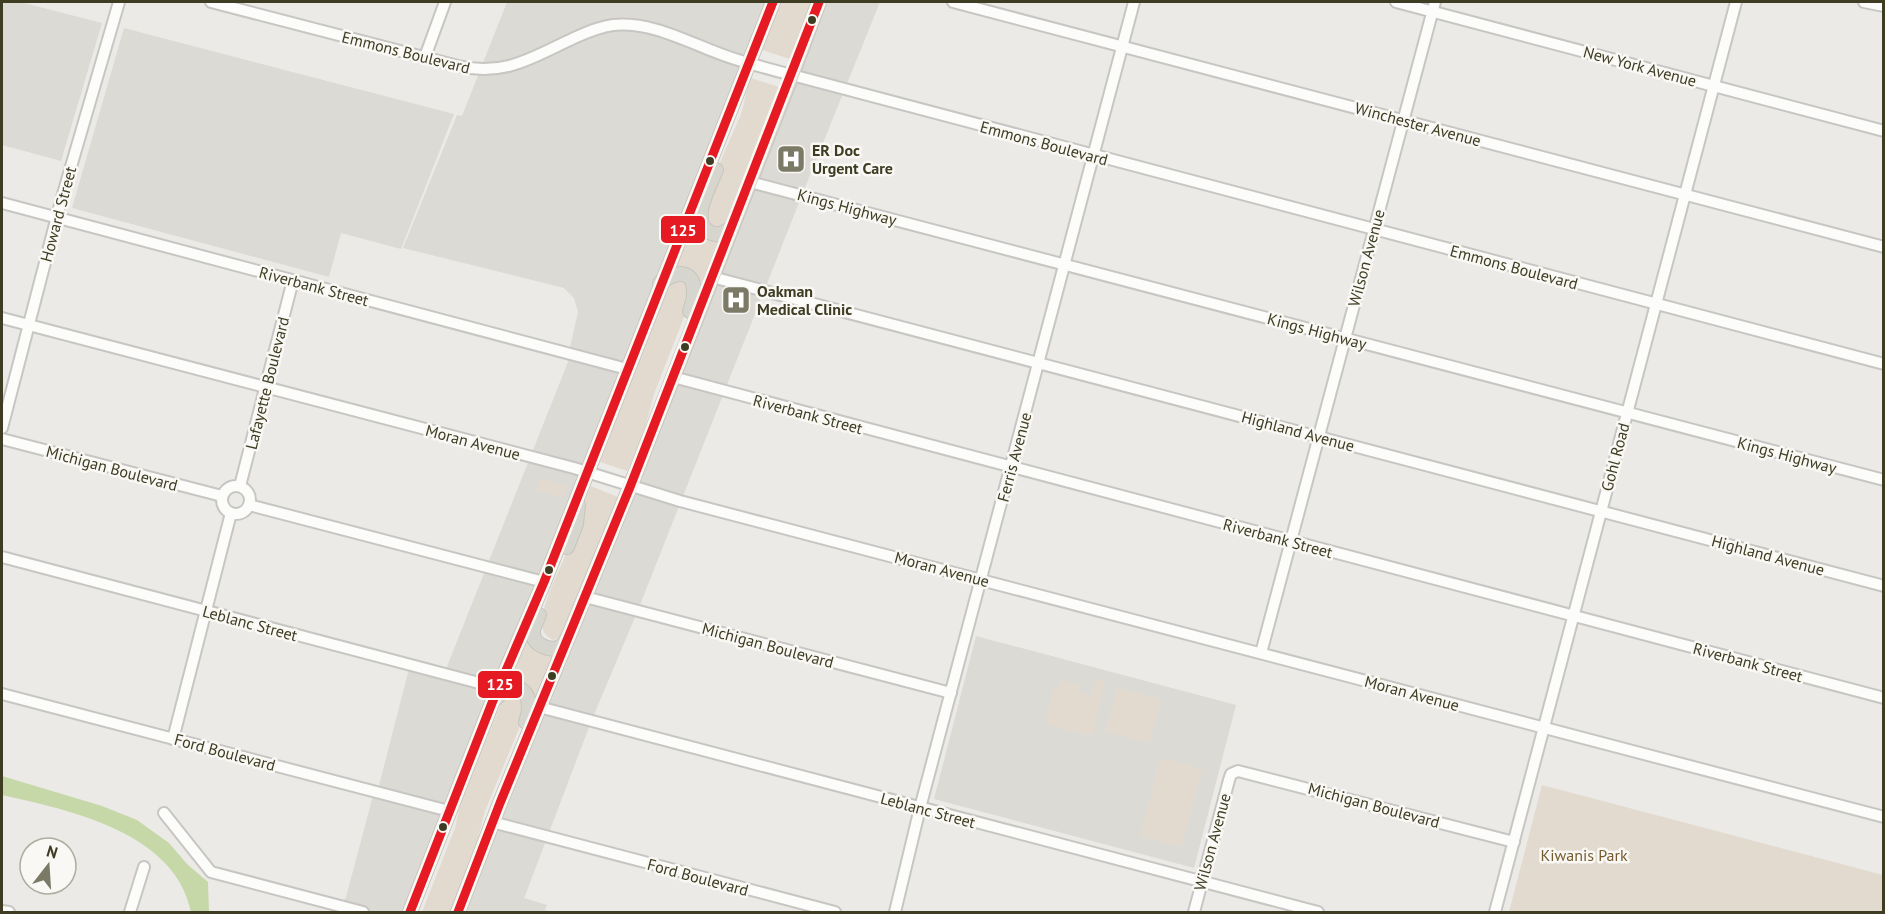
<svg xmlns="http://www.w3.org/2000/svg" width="1885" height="914" font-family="'PT Sans',sans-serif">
  <rect width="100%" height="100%" fill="#ebeae6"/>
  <g fill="#dcdad4">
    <polygon points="2,2 20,2 102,23 61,161 2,145"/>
    <polygon points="507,2 773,2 410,912 336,912 346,897 374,792 377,793 410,665 444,674 568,362 569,352 578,312 574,298 564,288 403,248 457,115 462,116"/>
    <polygon points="819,2 880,2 802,195 638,610 591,722 525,896 524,898 547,905 545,910 551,912 458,912"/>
    <polygon points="124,28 454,114 401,249 341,233 329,277 72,208"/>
    <polygon points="976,636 1236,705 1194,868 934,799"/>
  </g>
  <g fill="#e3dacf">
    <polygon points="781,2 812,2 790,59 762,50"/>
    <path d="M751,78l28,9 -1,2 -50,129 -3,5 -8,4 -4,-1c-18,-21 19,-88 28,-112 4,-12 5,-25 10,-36z"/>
    <polygon points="693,224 706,237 719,241 702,283 689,270 677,266"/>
    <polygon points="681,280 688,290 688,307 654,394 645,428 628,469 627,471 600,462 669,285 672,282"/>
    <polygon points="540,479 566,485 562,497 536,490"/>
    <path d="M591,486l27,11 -57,138 -7,5c-9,-3 -12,-9 -12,-18 0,-22 28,-73 36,-96 5,-14 6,-27 13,-40z"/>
    <path d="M529,636l25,17 -18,46c-6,-11 -13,-17 -25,-19z"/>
    <polygon points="1096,679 1104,681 1093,735 1087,733 1086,735 1049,725 1046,719 1055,686 1059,687 1062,680 1081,686 1079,692 1091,696"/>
    <polygon points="1117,688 1161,699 1149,743 1106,731"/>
    <polygon points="510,694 515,694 521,701 523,719 485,811 478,838 450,912 422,912 455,828 461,801 503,699"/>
    <polygon points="1161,758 1202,769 1181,847 1140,836"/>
    <polygon points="1542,785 1883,875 1883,912 1509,912"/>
  </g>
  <path fill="#c6d8a8" d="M2,776l100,30 35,14 32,23 18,21 21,18 1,30h-18c-16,-80 -122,-102 -189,-117z"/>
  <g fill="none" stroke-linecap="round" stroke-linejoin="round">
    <g stroke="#c7c6c2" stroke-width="14">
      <g id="minor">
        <path d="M211,2l247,64c47,11 75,-9 116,-28 13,-6 25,-11 39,-13 44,-4 82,22 122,34 19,6 38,11 57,16l1092,289"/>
        <polyline points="953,2 1884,247"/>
        <polyline points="1396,2 1884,131"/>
        <polyline points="1864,2 1884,6"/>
        <polyline points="425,57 445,2"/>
        <polyline points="750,182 1884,480"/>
        <polyline points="2,203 627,369"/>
        <polyline points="712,277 1884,586"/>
        <polyline points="2,318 574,468 680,501 1884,817"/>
        <polyline points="673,377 1884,698"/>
        <polyline points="2,428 61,201 119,2"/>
        <polyline points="2,439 222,496"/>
        <polyline points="240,486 293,280"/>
        <circle cx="236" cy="500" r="14"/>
        <polyline points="249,505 544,582"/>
        <polyline points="2,557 498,688"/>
        <polyline points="585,597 951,693"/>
        <polyline points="1261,653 1435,2"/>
        <polyline points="2,694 449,811"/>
        <polyline points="539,707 1318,912"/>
        <polyline points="173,739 231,513"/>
        <polyline points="164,813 211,872 363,912"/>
        <polyline points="492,822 835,912"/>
        <polyline points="2,911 9,912"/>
        <polyline points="130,912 144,867"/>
        <polyline points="895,912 920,808 1134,2"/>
        <polyline points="1194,912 1229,780 1231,774 1238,771 1514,842"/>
        <polyline points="1495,912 1736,2"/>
      </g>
    </g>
    <g stroke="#c6c6be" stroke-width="16">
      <g id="major">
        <path d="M716,170c-6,16 -27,50 -7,62 9,5 15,1 22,-4"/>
        <path d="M660,283c29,-22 41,0 30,28"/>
        <polyline points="567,547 576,524 578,505"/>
        <path d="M539,615c-2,6 -7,13 -6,19 1,11 18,18 27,13 3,-2 5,-5 7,-8"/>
        <path d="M495,699l12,-11c23,-4 25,18 19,34"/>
        <polyline points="410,912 492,703 544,582 773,2"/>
        <polyline points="458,912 500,803 630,487 792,75 819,2"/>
      </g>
    </g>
    <use href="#minor" stroke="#fcfcfb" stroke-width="10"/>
    <use href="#major" stroke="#d6d6ce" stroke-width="14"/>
    <g stroke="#f9f8f4" stroke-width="14">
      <g id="bus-1">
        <polyline points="410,912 492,703 544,582 773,2"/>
        <polyline points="458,912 500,803 630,487 819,2"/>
      </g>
    </g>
    <use href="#bus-1" stroke="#e51a23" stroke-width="9"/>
  </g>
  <defs>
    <g id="hospital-square" transform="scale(1.5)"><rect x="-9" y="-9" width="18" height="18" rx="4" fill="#7b7a67" stroke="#f9f8f4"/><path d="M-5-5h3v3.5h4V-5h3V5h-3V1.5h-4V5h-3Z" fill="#fff"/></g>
  </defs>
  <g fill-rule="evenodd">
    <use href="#hospital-square" x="791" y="159"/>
    <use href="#hospital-square" x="736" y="300"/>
  </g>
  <g fill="#3e3d23" stroke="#f9f8f4" stroke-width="2">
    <circle cx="812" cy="20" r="5"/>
    <circle cx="710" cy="161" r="5"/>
    <circle cx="685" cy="347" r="5"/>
    <circle cx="549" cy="570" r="5"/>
    <circle cx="552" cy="676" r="5"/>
    <circle cx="443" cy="827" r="5"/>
  </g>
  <g text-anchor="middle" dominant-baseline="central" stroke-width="5" stroke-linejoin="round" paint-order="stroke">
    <g font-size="16" fill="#3e3d23" stroke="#f9f8f4">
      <text transform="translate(406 52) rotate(14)">Emmons Boulevard</text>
      <text transform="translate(1640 66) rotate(15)">New York Avenue</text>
      <text transform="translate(1418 124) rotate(15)">Winchester Avenue</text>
      <text transform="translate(1044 143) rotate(15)">Emmons Boulevard</text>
      <text transform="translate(847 207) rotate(15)">Kings Highway</text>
      <text transform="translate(58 214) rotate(-75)">Howard Street</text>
      <text transform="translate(1366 258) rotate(-75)">Wilson Avenue</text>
      <text transform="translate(1514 267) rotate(15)">Emmons Boulevard</text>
      <text transform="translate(314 286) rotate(15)">Riverbank Street</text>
      <text transform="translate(1317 331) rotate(15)">Kings Highway</text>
      <text transform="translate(267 383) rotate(-76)">Lafayette Boulevard</text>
      <text transform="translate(808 414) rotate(15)">Riverbank Street</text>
      <text transform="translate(1298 431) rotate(15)">Highland Avenue</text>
      <text transform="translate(473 442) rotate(15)">Moran Avenue</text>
      <text transform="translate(1787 455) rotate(15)">Kings Highway</text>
      <text transform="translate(1014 457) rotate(-75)">Ferris Avenue</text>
      <text transform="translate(1615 457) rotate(-75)">Gohl Road</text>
      <text transform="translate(112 468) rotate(15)">Michigan Boulevard</text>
      <text transform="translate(1278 538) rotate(15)">Riverbank Street</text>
      <text transform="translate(1768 555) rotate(15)">Highland Avenue</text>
      <text transform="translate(942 569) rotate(15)">Moran Avenue</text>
      <text transform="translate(250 623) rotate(15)">Leblanc Street</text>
      <text transform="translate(768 645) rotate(15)">Michigan Boulevard</text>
      <text transform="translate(1748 662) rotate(15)">Riverbank Street</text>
      <text transform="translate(1412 693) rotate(15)">Moran Avenue</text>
      <text transform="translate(225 752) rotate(15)">Ford Boulevard</text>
      <text transform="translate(1374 805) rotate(15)">Michigan Boulevard</text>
      <text transform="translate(928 810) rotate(15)">Leblanc Street</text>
      <text transform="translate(1212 842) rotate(-75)">Wilson Avenue</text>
      <text transform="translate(698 877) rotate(15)">Ford Boulevard</text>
    </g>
    <g font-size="16" font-weight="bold" fill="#3e3d23" stroke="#f9f8f4" text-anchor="start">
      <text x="812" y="150">ER Doc<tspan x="812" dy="18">Urgent Care</tspan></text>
      <text x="757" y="291">Oakman<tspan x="757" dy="18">Medical Clinic</tspan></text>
    </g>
    <g font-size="16" fill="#745a2e" stroke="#f9f8f4">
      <text x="1584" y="855">Kiwanis Park</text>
    </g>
  </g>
  <g stroke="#f9f8f4" stroke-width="2">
    <rect x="660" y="215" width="46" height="29" rx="6" fill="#e51a23"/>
    <rect x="477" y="670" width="46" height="29" rx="6" fill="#e51a23"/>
  </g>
  <g font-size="16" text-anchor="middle" font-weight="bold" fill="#fff">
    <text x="683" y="236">125</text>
    <text x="500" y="690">125</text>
  </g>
  <rect width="1885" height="914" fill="none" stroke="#3e3d23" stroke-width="6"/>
  <g transform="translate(48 866) rotate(17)"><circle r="28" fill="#f9f8f4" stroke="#aeada0" stroke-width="1.5"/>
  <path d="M0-4.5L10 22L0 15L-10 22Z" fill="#7b7a67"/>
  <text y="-9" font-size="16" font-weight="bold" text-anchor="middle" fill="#3e3d23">N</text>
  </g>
</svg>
